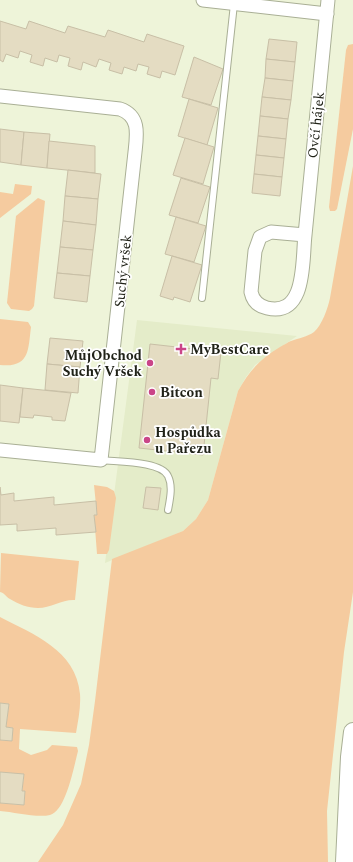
<svg xmlns="http://www.w3.org/2000/svg" width="353" height="862" font-family="Spectral,serif">
  <rect width="100%" height="100%" fill="#eef4d9"/>
  <polygon fill="#e4ecc9" points="137,320 297,336 255,365 246,377 238,391 208,500 196,519 183,531 105,563"/>
  <g fill="#f5cb9f">
    <polygon points="353,44 353,129 337,209 335,211 330,211 329,207 346,50 348,45"/>
    <path d="M353,166v426l-9,60 -17,159 1,51h-290l25,-37 18,-41 8,-39 6,-44 17,-142 71,-28 13,-12 12,-19 30,-109c11,-20 23,-33 42,-44 4,-2 8,-5 11,-6 8,-3 16,-4 23,-9 8,-7 14,-24 16,-34z"/>
    <polygon points="15,184 32,186 31,194 0,218 0,192 13,194"/>
    <polygon points="38,198 45,201 34,306 32,309 29,311 11,309 7,303 16,216"/>
    <path d="M0,319l28,3 3,5c-3,23 -1,41 -31,38z"/>
    <polygon points="94,485 107,487 114,491 116,498 109,550 107,554 97,554 94,515 97,515"/>
    <path d="M1,553l78,8 -4,39c-12,-1 -24,8 -37,8 -10,0 -20,-4 -28,-9 -4,-2 -5,-6 -10,-7z"/>
    <path d="M0,617c33,17 76,33 80,77 1,13 -2,27 -4,39l-56,-4 -1,20 12,6 16,-5 5,-5 25,2 1,4c-4,15 -12,60 -28,64 -13,3 -36,-3 -50,-4v-8l24,2 1,-13 -3,-1 2,-16 -24,-3v-32l12,1 1,-13 -7,-1 3,-23 -9,-1z"/>
  </g>
  <g fill="#e4dcc2" stroke="#c8bfa6">
    <polygon points="0,21 26,29 29,21 65,33 68,26 105,37 108,30 144,42 147,34 184,46 175,75 162,71 160,78 147,74 149,67 138,64 136,71 124,67 122,74 109,70 111,63 99,59 96,67 83,62 81,70 68,66 70,58 59,55 57,62 45,58 43,66 30,62 32,55 20,51 18,58 6,54 3,62 0,60"/>
    <polygon points="269,39 297,42 295,62 266,59"/>
    <polygon points="194,57 223,69 211,105 182,97"/>
    <polygon points="266,59 295,62 293,81 265,78"/>
    <polygon points="265,78 293,81 291,100 262,97"/>
    <polygon points="262,97 291,100 288,119 260,116"/>
    <polygon points="189,99 218,108 207,145 178,136"/>
    <polygon points="260,116 288,119 286,139 258,136"/>
    <polygon points="0,129 24,132 21,165 0,162"/>
    <polygon points="24,132 50,134 47,168 21,165"/>
    <polygon points="258,136 286,139 284,158 256,155"/>
    <polygon points="185,138 214,147 203,184 173,175"/>
    <polygon points="49,141 95,146 95,173 47,168"/>
    <polygon points="256,155 284,158 282,177 254,174"/>
    <polygon points="68,170 101,174 98,199 65,196"/>
    <polygon points="254,174 282,177 280,196 252,193"/>
    <polygon points="181,178 210,187 198,223 169,215"/>
    <polygon points="65,196 98,199 96,225 63,221"/>
    <polygon points="176,217 206,226 194,262 165,254"/>
    <polygon points="63,221 96,225 93,250 60,247"/>
    <polygon points="60,247 93,250 90,276 57,273"/>
    <polygon points="172,256 202,265 190,302 174,297 173,300 160,296"/>
    <polygon points="57,273 90,276 87,302 54,298"/>
    <polygon points="50,338 83,341 80,367 47,364"/>
    <polygon points="150,344 221,352 218,379 211,378 203,455 139,448"/>
    <polygon points="47,364 80,367 78,393 45,390"/>
    <polygon points="0,385 23,388 19,423 0,421"/>
    <polygon points="23,388 71,393 65,421 52,420 52,417 34,415 33,418 20,417"/>
    <polygon points="0,487 1,495 14,493 14,501 54,497 54,505 96,501 97,515 94,515 96,532 56,535 56,528 17,531 17,524 0,525"/>
    <polygon points="146,487 161,488 158,510 143,508"/>
    <polygon points="0,703 9,704 6,727 13,728 12,741 0,740"/>
    <polygon points="0,772 24,774 22,791 25,791 24,805 0,803"/>
  </g>
  <g fill="none" stroke-linecap="round" stroke-linejoin="round">
    <g stroke="#a9af95" stroke-width="8">
      <g id="service">
        <polyline points="202,298 234,4"/>
        <path d="M101,460c16,2 60,1 67,16 5,10 2,23 0,34"/>
      </g>
    </g>
    <g stroke="#a9af95" stroke-width="15">
      <g id="minor">
        <polyline points="203,0 327,14"/>
        <path d="M0,96l120,13c20,7 17,25 15,43l-34,308 -101,-10"/>
        <path d="M305,235c-3,25 2,82 -38,73 -9,-2 -14,-7 -16,-16l4,-41 5,-14 11,-5 34,3 23,-235"/>
      </g>
    </g>
    <g stroke="#a9af95" stroke-width="20">
      <polyline id="secondary" points="345,862 350,757 353,732"/>
    </g>
    <use href="#service" stroke="#fff" stroke-width="6"/>
    <use href="#minor" stroke="#fff" stroke-width="13"/>
    <use href="#secondary" stroke="#fff" stroke-width="18"/>
  </g>
  <g fill="#ca4588" stroke="#fff" stroke-width="1.5">
    <path d="M179 343h4v4h4v4h-4v4h-4v-4h-4v-4h4z"/>
    <circle cx="150" cy="363" r="4"/>
    <circle cx="152" cy="392" r="4"/>
    <circle cx="147" cy="440" r="4"/>
  </g>
  <g text-anchor="middle" dominant-baseline="central" stroke-width="3.5" stroke-linejoin="round" paint-order="stroke">
    <g font-size="14" fill="#202218" stroke="#fff">
      <text transform="translate(316 125) rotate(-84)">Ovčí hájek</text>
      <text transform="translate(123 271) rotate(-84)">Suchý vršek</text>
    </g>
    <g font-size="14" font-weight="bold" fill="#202218" stroke="#fff" text-anchor="start">
      <text x="190" y="349">MyBestCare</text>
      <text x="142" y="355" text-anchor="end">MůjObchod<tspan x="142" dy="16">Suchý Vršek</tspan></text>
      <text x="160" y="392">Bitcon</text>
      <text x="155" y="432">Hospůdka<tspan x="155" dy="16">u Pařezu</tspan></text>
    </g>
  </g>
</svg>
